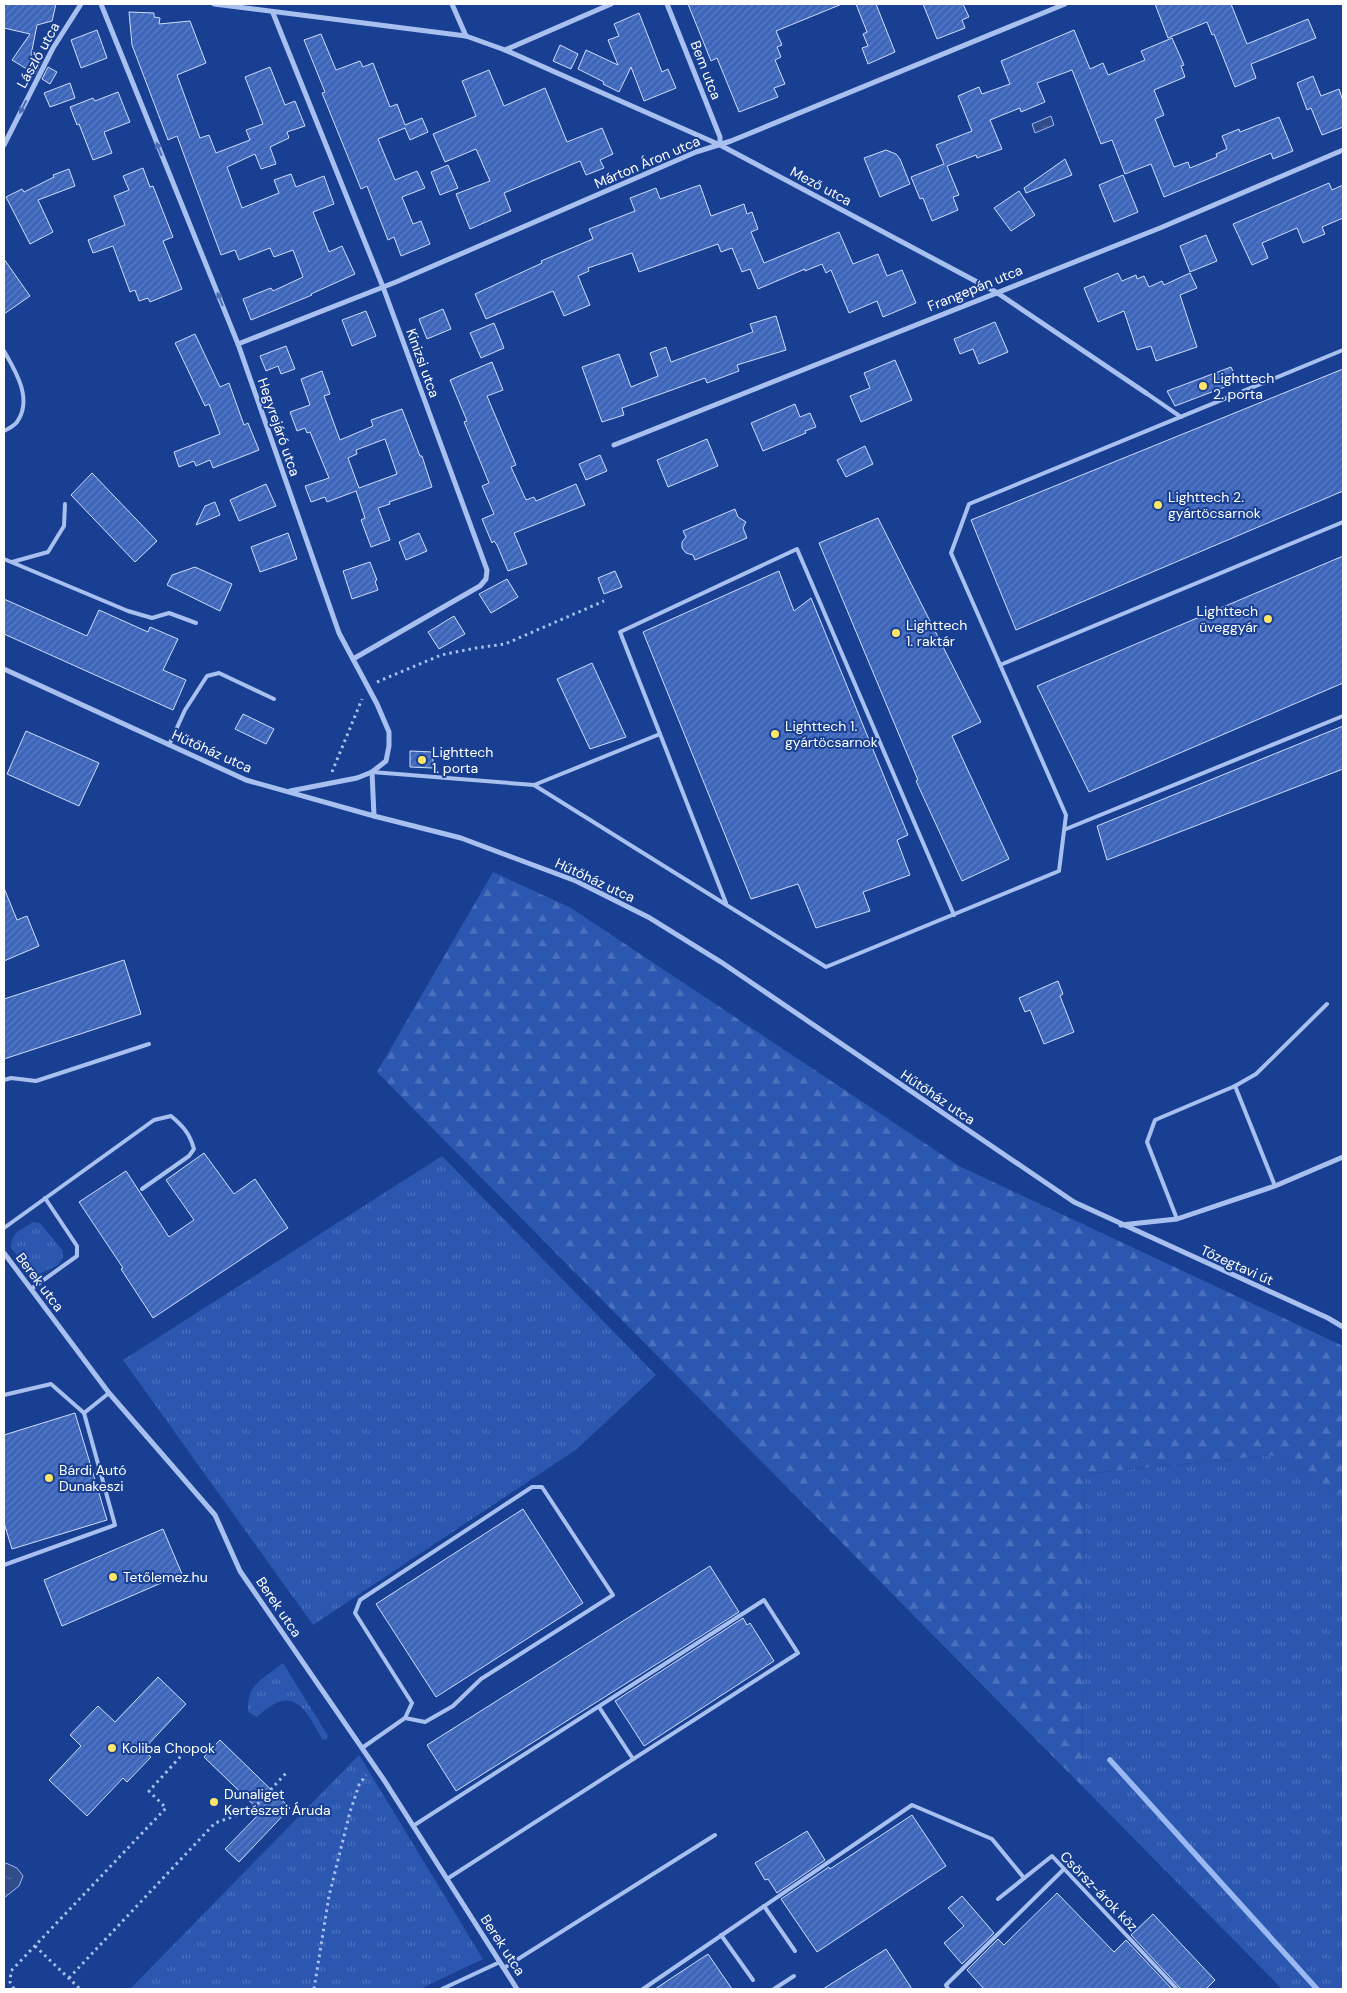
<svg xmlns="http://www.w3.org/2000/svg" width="1347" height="1993" font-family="'DM Sans',sans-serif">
  <defs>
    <pattern id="grass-tufts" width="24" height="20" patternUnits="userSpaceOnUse" patternTransform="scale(1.25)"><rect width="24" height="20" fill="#2b57b1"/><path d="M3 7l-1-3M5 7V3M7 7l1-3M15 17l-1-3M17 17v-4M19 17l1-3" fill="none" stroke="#4b70bd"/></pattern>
    <pattern id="forest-firs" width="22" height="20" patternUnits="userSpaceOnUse" patternTransform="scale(1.25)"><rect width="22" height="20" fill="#2b57b1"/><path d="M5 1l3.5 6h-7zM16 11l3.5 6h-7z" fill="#4b70bd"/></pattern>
    <pattern id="water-ripples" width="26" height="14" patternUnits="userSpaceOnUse" patternTransform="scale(1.25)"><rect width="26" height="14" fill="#314c8b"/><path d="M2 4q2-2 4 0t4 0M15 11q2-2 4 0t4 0" fill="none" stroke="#50679c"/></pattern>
    <pattern id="building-hatch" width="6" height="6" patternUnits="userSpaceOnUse" patternTransform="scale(1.25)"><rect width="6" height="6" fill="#3d65b9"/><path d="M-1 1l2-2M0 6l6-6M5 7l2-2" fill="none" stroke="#5a7cc4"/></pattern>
  </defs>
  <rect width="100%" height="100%" fill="#183f92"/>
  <g fill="url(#grass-tufts)">
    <polygon points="442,1156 656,1375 577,1449 313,1625 123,1360"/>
    <path d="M33,1222l7,1 23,28v7l-5,7 -21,10 -7,-5 -19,-22c0,-16 10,-18 22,-26z"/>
    <polygon points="1271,1455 1343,1495 1343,1989 1282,1989 1082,1786 1085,1474"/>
    <path d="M283,1663l45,73 -2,4 -4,-1c-18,-34 -31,-55 -65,-22l-9,-5c-1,-29 14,-32 35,-49z"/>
    <polygon points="359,1755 483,1959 420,1989 130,1989"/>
  </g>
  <polygon fill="url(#forest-firs)" points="493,872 571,908 959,1166 1343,1346 1343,1495 1271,1455 1085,1474 1082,1786 377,1072"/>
  <g fill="url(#water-ripples)" stroke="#9ab8f2">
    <polygon points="1051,116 1054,125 1035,133 1032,124"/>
    <polygon points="6,1863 17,1868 23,1876 19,1886 4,1898 4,1866"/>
  </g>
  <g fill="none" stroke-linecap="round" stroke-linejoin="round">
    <polyline stroke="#9ab8f2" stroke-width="5.5" points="1110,1760 1317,1989"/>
  </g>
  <g fill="url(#building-hatch)" stroke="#ceddfb" fill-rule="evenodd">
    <polygon points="4,4 56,4 52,21 37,25 31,55 41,62 35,74 12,60 30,34 4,28"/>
    <polygon points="688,4 842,4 776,31 782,45 777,47 781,57 775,60 785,84 774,88 778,97 739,112 717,58 711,61"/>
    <polygon points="856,4 876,4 895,52 868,64 862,48 868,46 863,34 867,32"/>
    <polygon points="923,4 963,4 969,17 962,20 965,28 937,39"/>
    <polygon points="1155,4 1231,4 1247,44 1308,19 1316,38 1251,64 1256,78 1235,87 1214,34 1212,35 1207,22 1168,38"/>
    <polygon points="129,12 154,13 154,17 160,18 159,24 190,21 206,63 177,75 200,138 209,135 216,153 250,140 246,130 263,124 245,77 270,67 285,105 295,101 305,126 287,132 289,138 270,147 276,164 261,169 255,154 227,167 242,208 279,193 274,180 291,174 296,187 324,176 334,204 313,212 329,252 342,246 355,274 311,294 312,295 251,320 243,299 271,288 273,291 303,277 293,250 274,257 270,248 239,260 235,250 221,255 177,136 168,140 132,45"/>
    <polygon points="639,13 662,72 668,69 676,88 644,101 631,67 619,92 603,84 604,82 578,69 586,50 618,65 608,40 619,36 614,24"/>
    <polygon points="97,30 107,58 81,68 71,40"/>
    <polygon points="1074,30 1090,69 1103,63 1108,75 1145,60 1141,51 1172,38 1184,65 1181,66 1185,77 1154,90 1164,115 1155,119 1174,167 1188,162 1190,168 1217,157 1216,154 1227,149 1222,136 1239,129 1240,132 1279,117 1293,151 1273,159 1271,153 1164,197 1151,164 1125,174 1112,140 1101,144 1072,70 1037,83 1045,102 1021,112 1020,108 990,120 1002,149 977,158 976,155 947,166 959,195 953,197 958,210 932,221 923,198 920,199 911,177 944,164 936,145 972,131 958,96 979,87 982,94 1010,84 1001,61"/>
    <polygon points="321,34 336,70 360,61 363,67 373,63 390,107 397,104 405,125 422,118 428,132 410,140 405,128 378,139 395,180 417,171 425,188 402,197 413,224 421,221 430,244 401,256 394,237 388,240 367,186 361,189 322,93 325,92 304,40"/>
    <polygon points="560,45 578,54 571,69 553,61"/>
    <polygon points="48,67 57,72 50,84 42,79"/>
    <polygon points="489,70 504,106 545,88 567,142 602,128 613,154 600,160 604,168 586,175 580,161 504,193 511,211 470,229 456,194 490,181 476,149 445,162 433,134 476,116 462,81"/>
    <polygon points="1313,76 1321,96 1339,89 1343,101 1343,127 1322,135 1311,108 1307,110 1297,83"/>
    <polygon points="70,83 75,98 50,107 44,93"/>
    <polygon points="118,92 130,122 104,132 112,153 93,160 79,124 77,125 70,107 93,98 95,101"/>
    <polygon points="886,150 896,154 900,159 910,184 880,197 864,158"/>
    <polygon points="1065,159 1072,175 1026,193 1024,188"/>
    <polygon points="448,165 458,188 440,195 431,172"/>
    <polygon points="143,168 150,187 153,186 173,237 163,241 182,289 150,302 148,298 139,301 135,290 130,292 113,246 93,253 88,240 125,225 114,196 129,190 123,176"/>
    <polygon points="69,169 75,186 38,200 53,232 30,244 6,197 22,189 24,192 54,177 53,175"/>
    <polygon points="1123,175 1138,212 1114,222 1099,185"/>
    <polygon points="1329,183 1332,190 1343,185 1343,218 1322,227 1325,234 1303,243 1297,228 1262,243 1268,258 1252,265 1233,224"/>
    <polygon points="700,185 711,216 744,204 747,214 752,212 758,229 751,232 764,263 839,232 853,264 878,254 887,276 902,270 916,303 883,317 877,301 849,313 831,270 826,273 822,264 805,271 805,269 758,289 750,269 742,272 732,248 721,252 718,244 639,272 632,253 588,268 589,271 578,276 590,305 564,316 553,291 486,319 475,294 542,263 541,261 593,239 589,229 635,211 630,198 656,188 660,199"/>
    <polygon points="1019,191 1035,215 1011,231 994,208"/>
    <polygon points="1206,235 1217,261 1190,272 1180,246"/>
    <polygon points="4,259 30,296 4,314"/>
    <polygon points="1118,273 1122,281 1136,275 1137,279 1144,276 1149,287 1162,281 1164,285 1190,273 1197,288 1180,295 1197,347 1156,361 1151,346 1137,350 1124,311 1098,322 1084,288"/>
    <polygon points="443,309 451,329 427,339 419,319"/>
    <polygon points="366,311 376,336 352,346 342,320"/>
    <polygon points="776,316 786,350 737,365 739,371 707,383 705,378 622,408 624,415 602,422 582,367 619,354 631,387 658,376 650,353 666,347 671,362 753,332 750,324"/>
    <polygon points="995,322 1008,352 979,364 973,349 960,354 954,339"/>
    <polygon points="494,323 504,348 481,358 470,333"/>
    <polygon points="195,334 220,387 229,383 244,425 248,423 259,450 213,468 210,460 196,466 194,461 179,467 174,452 220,434 209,404 205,406 175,343"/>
    <polygon points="286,346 295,369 281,374 278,366 266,371 260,356"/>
    <polygon points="895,360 912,400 861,422 850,396 870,388 864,373"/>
    <polygon points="492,362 503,390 487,396 516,465 511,467 526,500 534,497 536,501 576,484 585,505 514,533 527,564 508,571 497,545 494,541 492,543 482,519 494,514 482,486 489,483 464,422 467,421 450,380"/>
    <polygon points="1231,367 1238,382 1175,406 1167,391"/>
    <polygon points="1343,369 1343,491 1016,630 971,520"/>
    <path d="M322,371l8,23 -6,2 16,44 33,-14 -2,-6 31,-11 18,47h2l10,31 -43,15 1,2 -12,4 12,32 -19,7 -10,-27 4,-2 -9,-27 -29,11 -2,-5 -14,5 -6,-16 24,-8 -19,-46 -3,1 -2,-5 -8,3 -7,-19 20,-7 -9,-26zM385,439l12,35 -38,14 -11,-30 9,-4 -1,-4z"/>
    <polygon points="795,404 800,417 810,413 816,427 805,431 806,433 763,451 751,423"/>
    <polygon points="707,439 718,466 668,487 657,460"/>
    <polygon points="865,446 873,464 846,477 837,460"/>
    <polygon points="600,455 607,471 586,480 579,464"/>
    <polygon points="92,473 157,541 135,562 71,495"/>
    <polygon points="266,484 276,506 239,521 230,500"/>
    <polygon points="215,502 220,515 196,525 205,506"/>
    <polygon points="735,509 738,517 746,522 743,528 747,538 695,560 693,555 686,553 682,548 682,542 686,537 683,531"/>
    <polygon points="878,518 981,722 952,736 1009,859 962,881 916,781 918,780 819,543"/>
    <polygon points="288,533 297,559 260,572 251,547"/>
    <polygon points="419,533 427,551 406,560 399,542"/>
    <polygon points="1343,556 1343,683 1089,792 1037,686"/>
    <polygon points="370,562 377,580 375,581 378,590 352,599 343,571"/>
    <polygon points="195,567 232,584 220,611 167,585 172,575"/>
    <polygon points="615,571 622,587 604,594 598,578"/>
    <polygon points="779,571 794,611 811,598 908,835 897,840 910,875 863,892 870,911 816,928 798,884 751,899 643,632"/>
    <polygon points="507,579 518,597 491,613 479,594"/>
    <polygon points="4,599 87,636 99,610 148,632 150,627 178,639 163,670 186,680 173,710 4,634"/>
    <polygon points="454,616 465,634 439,649 428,632"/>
    <polygon points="592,663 626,737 590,749 557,679"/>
    <polygon points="243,714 274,729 266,744 235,729"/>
    <polygon points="1343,726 1343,769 1107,860 1097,826"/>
    <polygon points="26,731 99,763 79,806 7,774"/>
    <polygon points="410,751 433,752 433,768 410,767"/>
    <polygon points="4,888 17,920 27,916 39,946 4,961"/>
    <polygon points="124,960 141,1014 4,1059 4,999"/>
    <polygon points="1058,981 1063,994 1060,996 1074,1032 1044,1044 1030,1010 1025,1012 1019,998"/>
    <polygon points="204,1153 234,1194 255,1179 288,1228 153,1318 121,1269 123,1268 79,1202 126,1171 169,1237 194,1220 166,1180"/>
    <polygon points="75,1413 107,1520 12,1549 4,1523 4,1435"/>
    <polygon points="523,1509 583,1603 436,1697 376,1604"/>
    <polygon points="163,1529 182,1574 62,1626 44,1580"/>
    <polygon points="710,1566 739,1612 456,1791 427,1745"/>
    <polygon points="743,1618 747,1625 750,1623 774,1661 644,1746 615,1701"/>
    <polygon points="158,1677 186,1704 143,1750 151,1757 127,1782 123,1778 87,1816 49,1780 81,1746 70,1735 98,1706 115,1722"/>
    <polygon points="220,1740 290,1808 239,1862 225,1849 261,1812 204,1757"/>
    <polygon points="912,1815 946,1866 817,1952 781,1899 829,1867 830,1869"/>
    <polygon points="807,1831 825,1860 777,1893 768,1879 765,1880 755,1863"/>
    <polygon points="1057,1893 1114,1952 1126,1940 1172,1989 984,1989 967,1970 998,1939 1004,1945"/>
    <polygon points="962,1896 994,1933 962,1964 944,1943 964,1926 948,1908"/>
    <polygon points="1153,1914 1215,1980 1206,1989 1181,1989 1131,1935"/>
    <polygon points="886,1949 912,1989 823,1989"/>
    <polygon points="708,1954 732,1989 655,1989"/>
  </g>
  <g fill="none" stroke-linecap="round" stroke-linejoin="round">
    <g stroke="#a8c0f0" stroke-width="3" stroke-dasharray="2.5 4" stroke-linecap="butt">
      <polyline points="377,682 441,655 476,648 505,644 604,601"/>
      <polyline points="332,772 362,699"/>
      <polyline points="35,1946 80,1989"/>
      <polyline points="69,1978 215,1823 252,1810 287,1772"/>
      <polyline points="14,1989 10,1982 11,1971 166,1808 149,1791 181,1756"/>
      <polyline points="314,1989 329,1896 350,1812 359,1785 366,1775"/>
    </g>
    <g stroke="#a8c0f0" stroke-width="4">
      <path d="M4,351c12,21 29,48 13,71 -3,4 -9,7 -13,9"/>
      <polyline points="1146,393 1181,417"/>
      <polyline points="4,559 128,611 152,618 169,613 196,623"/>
      <polyline points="12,562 48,552 64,526 65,504"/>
      <polyline points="1000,665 1343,522"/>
      <polyline points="660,734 620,632 797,549 954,915"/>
      <polyline points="169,745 185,710 207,676 219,673 274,699"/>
      <polyline points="372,772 534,785 826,967 1059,871 1066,815 951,553 969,504 1343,350"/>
      <polyline points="534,785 660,734 726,903"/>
      <polyline points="1066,829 1343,716"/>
      <polyline points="4,1080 11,1078 36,1081 149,1044"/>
      <polyline points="1235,1086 1256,1074 1327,1004"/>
      <polyline points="1177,1219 1147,1142 1155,1120 1235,1086 1275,1186"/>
      <path d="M4,1228l150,-108 17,-4c12,10 19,18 23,33l-5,7 -47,33"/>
      <polyline points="31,1289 77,1256 77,1246 45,1198"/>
      <polyline points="4,1395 51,1384 84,1413 115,1525 4,1565"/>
      <polyline points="84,1413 109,1393"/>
      <polyline points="599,1707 633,1759"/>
      <polyline points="362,1748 405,1718 412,1703 355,1613 360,1600 532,1487 542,1487 613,1595 481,1679 453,1706 425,1722 405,1718"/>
      <polyline points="413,1826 764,1600 798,1653 447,1879"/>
      <polyline points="998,1899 1052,1856 1177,1989"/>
      <polyline points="764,1906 795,1951"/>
      <polyline points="721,1935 753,1980"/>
      <polyline points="504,1968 715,1835"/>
      <polyline points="442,1989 500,1962"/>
      <polyline points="643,1989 912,1805 992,1839 1024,1878"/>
      <polyline points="774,1989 794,1976"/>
      <polyline points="948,1989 946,1985 1064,1869"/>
    </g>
    <g stroke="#a8c0f0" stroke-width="5">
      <polyline points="101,4 238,344 339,633 377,704 389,732 389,746 386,761 372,772 357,778 290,791"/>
      <polyline points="214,4 466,36 505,50 720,145 996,292 1146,393"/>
      <polyline points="452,4 466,36"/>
      <polyline points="667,4 720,137 720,145"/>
      <polyline points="273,13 383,287 487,570 486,579 480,586 353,659"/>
      <polyline points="505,50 611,4"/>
      <polyline points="4,145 53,48 81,4"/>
      <polyline points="238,344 396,282 696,152 731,141 1065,4"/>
      <polyline points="614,445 1160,228 1343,150"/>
      <polyline points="4,669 246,780 374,816 461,838 576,881 650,918 721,962 1074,1202 1328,1318 1343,1327"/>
      <polyline points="372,772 374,816"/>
      <polyline points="1121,1225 1177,1219 1275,1186 1343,1157"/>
      <polyline points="4,1253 109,1393 215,1515 240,1571 384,1780 517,1989"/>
    </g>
  </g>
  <defs><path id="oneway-solid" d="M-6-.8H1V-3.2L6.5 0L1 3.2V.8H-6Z" transform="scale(1.25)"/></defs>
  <g fill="#4a6cb3">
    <use href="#oneway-solid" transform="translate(23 107) rotate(117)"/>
    <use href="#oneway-solid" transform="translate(159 149) rotate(-112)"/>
    <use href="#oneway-solid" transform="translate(220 299) rotate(-112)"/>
  </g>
  <g fill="#ffe667" stroke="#183f92" stroke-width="2">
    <circle cx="1203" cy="386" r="5"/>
    <circle cx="1158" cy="505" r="5"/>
    <circle cx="1268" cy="619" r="5"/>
    <circle cx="896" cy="633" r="5"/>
    <circle cx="775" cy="734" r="5"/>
    <circle cx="422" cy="760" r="5"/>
    <circle cx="49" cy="1478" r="5"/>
    <circle cx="113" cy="1577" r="5"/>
    <circle cx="112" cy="1748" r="5"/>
    <circle cx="214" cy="1802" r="5"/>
  </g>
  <g text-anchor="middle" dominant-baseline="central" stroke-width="4" stroke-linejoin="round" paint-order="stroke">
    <g font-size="14" fill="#fff" stroke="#183f92">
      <text transform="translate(38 55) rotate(-61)">László utca</text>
      <text transform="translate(706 70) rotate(69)">Bem utca</text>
      <text transform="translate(647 162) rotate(-23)">Márton Áron utca</text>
      <text transform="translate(821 186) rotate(28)">Mező utca</text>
      <text transform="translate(975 288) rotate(-22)">Frangepán utca</text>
      <text transform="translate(423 363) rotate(70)">Kinizsi utca</text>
      <text transform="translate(279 427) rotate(71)">Hegyrejáró utca</text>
      <text transform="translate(212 751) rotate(24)">Hűtőház utca</text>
      <text transform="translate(595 880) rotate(25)">Hűtőház utca</text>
      <text transform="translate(938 1097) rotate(34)">Hűtőház utca</text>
      <text transform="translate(1237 1265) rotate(24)">Tőzegtavi út</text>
      <text transform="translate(40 1282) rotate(53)">Berek utca</text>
      <text transform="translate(279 1607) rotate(56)">Berek utca</text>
      <text transform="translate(1099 1891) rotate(46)">Csörsz-árok köz</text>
      <text transform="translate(503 1945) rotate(57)">Berek utca</text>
    </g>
    <g font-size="14" fill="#fff" stroke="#183f92" text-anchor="start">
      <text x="1213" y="378">Lighttech<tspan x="1213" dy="16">2. porta</tspan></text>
      <text x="1168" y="497">Lighttech 2.<tspan x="1168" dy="16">gyártöcsarnok</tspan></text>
      <text x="1258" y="611" text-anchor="end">Lighttech<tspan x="1258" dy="16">üveggyár</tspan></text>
      <text x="906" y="625">Lighttech<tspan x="906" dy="16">1. raktár</tspan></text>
      <text x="785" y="726">Lighttech 1.<tspan x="785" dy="16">gyártöcsarnok</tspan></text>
      <text x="432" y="752">Lighttech<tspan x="432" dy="16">1. porta</tspan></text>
      <text x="59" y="1470">Bárdi Autó<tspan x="59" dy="16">Dunakeszi</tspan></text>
      <text x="123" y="1577">Tetőlemez.hu</text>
      <text x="122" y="1748">Koliba Chopok</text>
      <text x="224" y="1794">Dunaliget<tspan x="224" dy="16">Kertészeti Áruda</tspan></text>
    </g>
  </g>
  <rect width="1347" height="1993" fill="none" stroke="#ffffff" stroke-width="10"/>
</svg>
